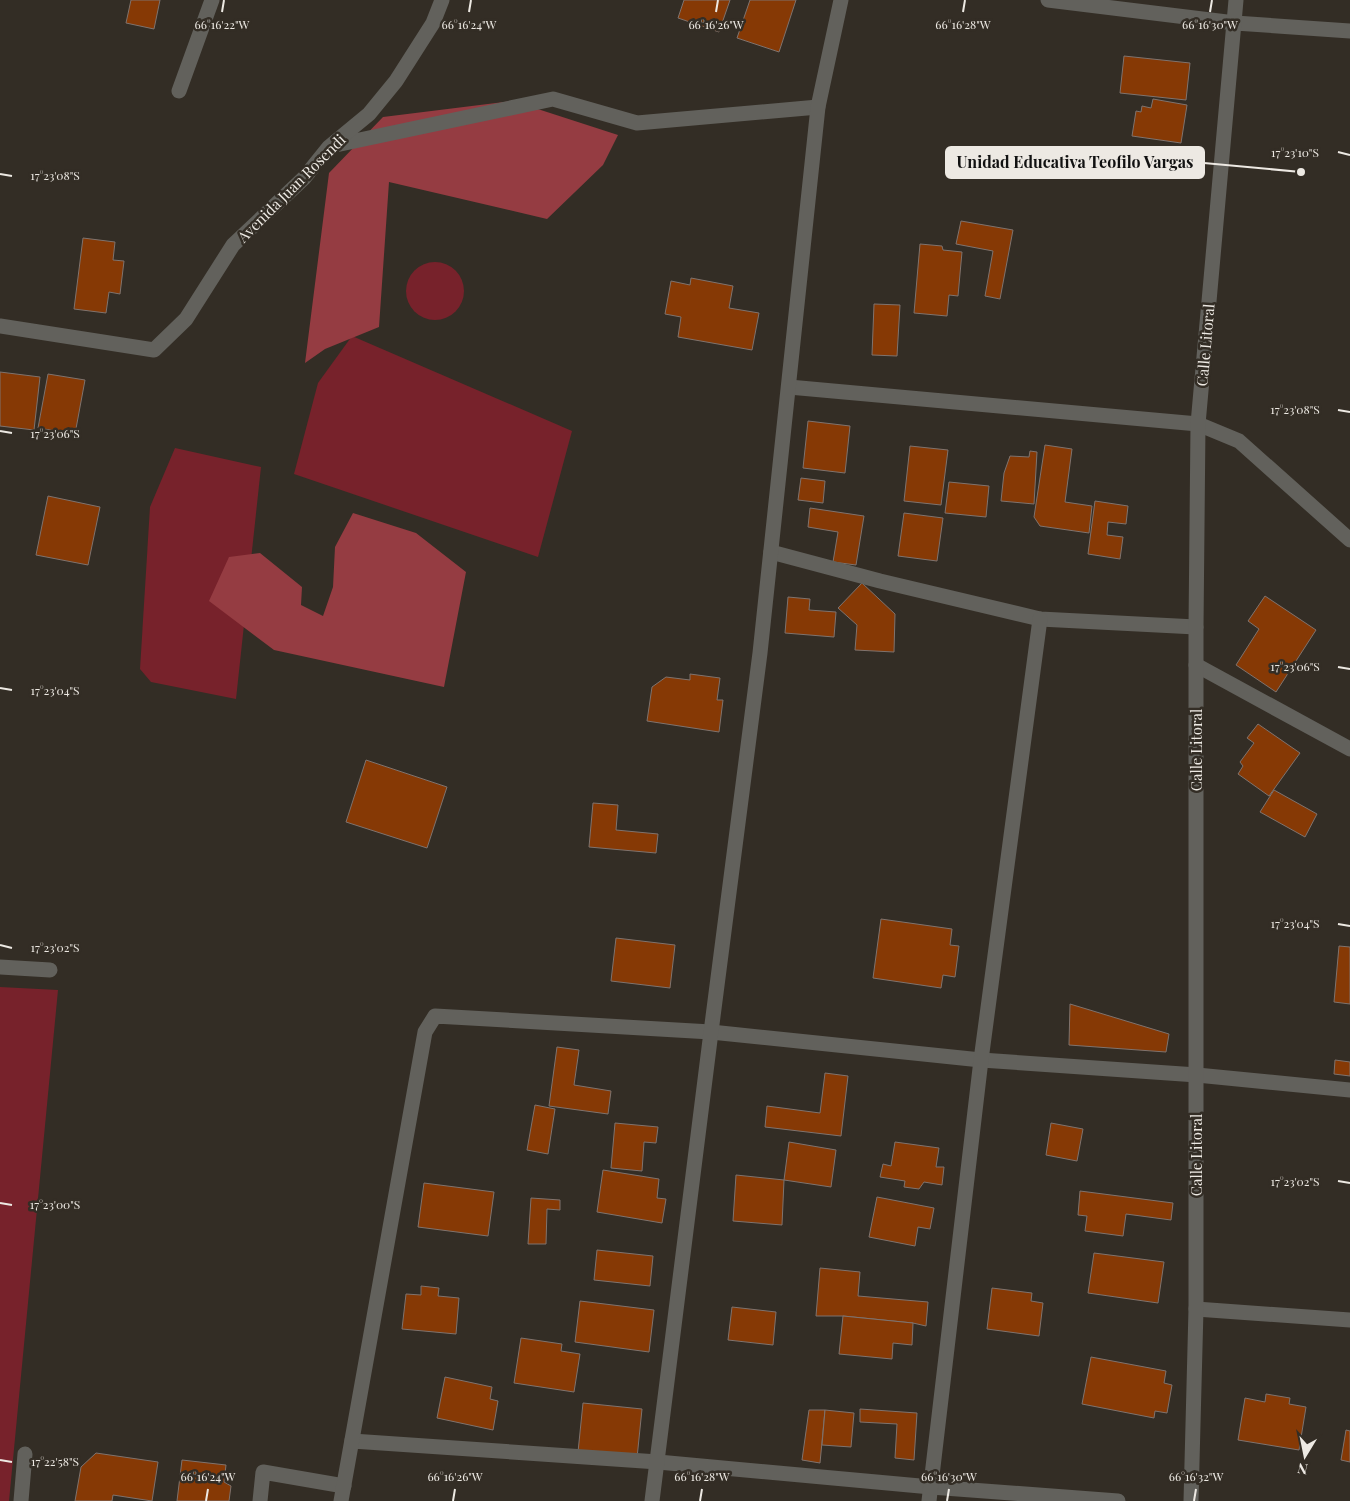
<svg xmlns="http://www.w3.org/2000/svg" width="1350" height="1501" font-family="'Playfair Display',serif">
  <rect width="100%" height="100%" fill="#332d25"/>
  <g fill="#77222b">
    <circle cx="435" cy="291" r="29"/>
    <polygon points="352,336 572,431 538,557 294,474 318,383"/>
    <polygon points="175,448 261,467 236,699 151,682 140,669 150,507"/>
    <polygon points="0,987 58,990 9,1501 0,1501"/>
  </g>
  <g fill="#953c42">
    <polygon points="513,101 618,135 603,165 547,219 389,182 379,327 325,349 305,363 329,173 383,117"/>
    <polygon points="353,513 416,533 466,572 444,687 274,650 209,601 229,557 260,553 302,587 301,605 323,616 333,587 335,547"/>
  </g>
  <g fill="#863905" stroke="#7f736e">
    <polygon points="131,0 160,0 154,29 126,23"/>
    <polygon points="684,0 730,0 719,32 678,18"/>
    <polygon points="750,0 796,0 779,52 737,38"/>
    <polygon points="1124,56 1190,63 1186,100 1120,93"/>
    <polygon points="1153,99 1187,105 1181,143 1132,136 1136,111 1141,112 1142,106 1151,108"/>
    <polygon points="961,221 1013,230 1000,299 985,296 993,251 956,244"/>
    <polygon points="83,238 115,242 113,260 124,261 120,294 109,292 106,313 74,309"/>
    <polygon points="920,244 942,246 943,250 962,252 958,296 949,295 947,316 914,313"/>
    <polygon points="691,278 733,286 729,308 759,313 752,350 678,337 681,317 665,314 671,281 690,285"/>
    <polygon points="874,304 900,305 897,356 872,355"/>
    <polygon points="0,372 40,377 34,430 0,426"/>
    <polygon points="48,374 85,380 75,434 38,428"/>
    <polygon points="808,421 850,426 845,473 803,468"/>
    <polygon points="1045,445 1072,449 1065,502 1092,506 1089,533 1040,526 1034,517"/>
    <polygon points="910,446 948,450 941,505 904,501"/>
    <polygon points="1030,451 1037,452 1034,504 1001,501 1004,473 1010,456 1029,457"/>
    <polygon points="801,478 825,481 823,503 798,500"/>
    <polygon points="949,482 989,486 986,517 945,513"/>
    <polygon points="48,496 100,507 88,565 36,555"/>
    <polygon points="1095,501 1128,506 1126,524 1108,522 1107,535 1123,537 1120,559 1088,554"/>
    <polygon points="810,508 864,516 856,565 833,562 838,532 808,527"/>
    <polygon points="904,513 943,518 937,561 898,556"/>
    <polygon points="862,583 895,614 894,652 855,650 857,625 838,608"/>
    <polygon points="1265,596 1316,630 1276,692 1236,665 1259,629 1248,621"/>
    <polygon points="788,597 810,599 809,610 836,612 834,637 785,633"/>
    <polygon points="690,674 720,678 717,700 723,700 719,732 647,721 652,687 666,677 690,680"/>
    <polygon points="1258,724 1300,753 1269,796 1238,774 1243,766 1240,762 1254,743 1247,738"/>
    <polygon points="366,760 447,787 427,848 346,822"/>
    <polygon points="1274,790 1317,814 1305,837 1260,812"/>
    <polygon points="593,803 618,805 616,830 658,834 656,853 589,847"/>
    <polygon points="881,919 952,929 950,945 959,946 955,977 943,975 941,988 873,978"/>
    <polygon points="616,938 675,945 670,988 611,981"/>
    <polygon points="1339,946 1350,947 1350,1004 1334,1002"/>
    <polygon points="1070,1004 1169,1034 1166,1052 1069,1045"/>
    <polygon points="557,1047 579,1050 574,1085 611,1091 608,1114 549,1106"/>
    <polygon points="1335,1060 1350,1062 1350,1076 1334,1074"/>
    <polygon points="825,1073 848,1076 841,1136 765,1127 767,1106 820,1113"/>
    <polygon points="535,1105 555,1109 548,1154 527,1150"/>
    <polygon points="615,1123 658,1127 656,1143 644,1142 642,1171 611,1168"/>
    <polygon points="1051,1123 1083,1129 1077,1161 1046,1155"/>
    <polygon points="789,1142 836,1150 831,1187 784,1180"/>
    <polygon points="895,1142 939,1148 936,1167 944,1167 942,1185 924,1182 919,1189 904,1187 905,1181 880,1177 883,1164 891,1166"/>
    <polygon points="603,1170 659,1179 657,1198 666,1199 662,1223 597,1212"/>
    <polygon points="736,1175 784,1180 782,1225 733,1221"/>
    <polygon points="424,1183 494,1192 488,1236 418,1227"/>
    <polygon points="1080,1191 1173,1203 1171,1220 1126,1214 1123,1236 1085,1231 1087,1216 1078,1215"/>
    <polygon points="877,1197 934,1208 930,1229 918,1227 915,1246 869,1237"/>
    <polygon points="531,1198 560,1200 560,1210 547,1209 546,1244 528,1244"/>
    <polygon points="597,1250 653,1256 650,1286 594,1280"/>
    <polygon points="1094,1253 1164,1262 1158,1303 1088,1293"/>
    <polygon points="820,1268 860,1272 858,1296 928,1302 926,1326 913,1323 843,1316 816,1316"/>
    <polygon points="421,1286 439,1288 438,1296 459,1298 456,1334 402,1329 406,1294 421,1295"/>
    <polygon points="992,1288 1032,1293 1031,1301 1043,1303 1039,1336 987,1329"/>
    <polygon points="580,1301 654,1310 649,1352 575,1342"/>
    <polygon points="732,1307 776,1312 773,1345 728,1340"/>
    <polygon points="843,1316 913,1323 912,1345 893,1343 892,1359 839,1354"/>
    <polygon points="521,1338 562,1344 561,1351 580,1354 574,1392 514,1383"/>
    <polygon points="1091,1357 1166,1371 1164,1383 1172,1385 1167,1413 1155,1411 1154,1418 1082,1404"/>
    <polygon points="445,1377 492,1387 490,1399 498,1401 493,1430 437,1418"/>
    <polygon points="1266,1394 1290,1398 1289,1404 1306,1407 1299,1450 1238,1440 1245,1398 1265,1402"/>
    <polygon points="583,1403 642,1409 637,1458 578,1452"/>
    <polygon points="860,1409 917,1413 914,1460 895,1458 897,1424 860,1422"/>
    <polygon points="809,1410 825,1410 820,1463 802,1460"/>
    <polygon points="825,1410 854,1413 851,1447 822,1445"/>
    <polygon points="1346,1430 1350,1431 1350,1462 1341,1460"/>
    <polygon points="96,1453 158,1462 152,1501 113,1495 112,1501 75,1501 81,1467"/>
    <polygon points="182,1460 226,1465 224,1482 231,1486 229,1501 177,1501"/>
  </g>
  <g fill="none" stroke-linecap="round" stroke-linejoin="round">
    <g stroke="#62615c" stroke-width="15">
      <polyline points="1048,0 1235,23 1350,31"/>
      <polyline points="179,91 212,0"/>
      <polyline points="331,146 553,99 637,123 818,107"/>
      <polyline points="0,326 154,350 186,319 233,245 304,178 329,147 369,114 396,81 433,23 442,0"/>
      <polyline points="789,387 1198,424 1239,441 1350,540"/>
      <polyline points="771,552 880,581 1040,619 1196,627"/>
      <polyline points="1196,665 1350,749"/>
      <polyline points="0,967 50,970"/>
      <polyline points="1196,1309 1350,1320"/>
      <polyline points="352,1441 658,1462 931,1487 1118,1501"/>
      <polyline points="21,1501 25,1454"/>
      <polyline points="260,1501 263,1472 344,1486"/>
      <polyline points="341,1501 425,1032 435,1016 711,1032 981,1060 1197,1075 1350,1090"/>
      <polyline points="652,1501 711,1032 760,653 818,107 841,0"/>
      <polyline points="929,1501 981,1060 1040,619"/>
      <polyline points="1191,1501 1196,1309 1196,627 1198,424 1236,0"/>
    </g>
  </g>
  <path fill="none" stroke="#ede9e3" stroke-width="2" d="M222,12l2,-12M469,12l2,-12M716,12l2,-12M963,12l2,-12M1210,12l2,-12M1338,152l12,3M0,174l12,2M1338,410l12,2M0,431l12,2M1338,667l12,2M0,688l12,2M1338,924l12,2M0,945l12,3M1338,1181l12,2M0,1203l12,2M0,1460l12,2M206,1501l2,-12M453,1501l2,-12M700,1501l2,-12M947,1501l2,-12M1194,1501l2,-12"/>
  <g text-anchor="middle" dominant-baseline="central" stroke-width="5" stroke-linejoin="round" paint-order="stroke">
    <g font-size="15" fill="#ede9e3" stroke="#332d25">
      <text transform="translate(291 188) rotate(-45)">Avenida Juan Rosendi</text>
      <text transform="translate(1205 345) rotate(-85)">Calle Litoral</text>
      <text transform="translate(1196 750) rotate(-90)">Calle Litoral</text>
      <text transform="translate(1196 1155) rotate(-90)">Calle Litoral</text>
    </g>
  </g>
  <g font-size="12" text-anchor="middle" fill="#ede9e3" stroke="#332d25" stroke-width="5" stroke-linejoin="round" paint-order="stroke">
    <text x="222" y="29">66°16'22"W</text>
    <text x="469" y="29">66°16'24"W</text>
    <text x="716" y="29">66°16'26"W</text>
    <text x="963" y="29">66°16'28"W</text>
    <text x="1210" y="29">66°16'30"W</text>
    <text x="1295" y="157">17°23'10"S</text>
    <text x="55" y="180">17°23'08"S</text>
    <text x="1295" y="414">17°23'08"S</text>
    <text x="55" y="438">17°23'06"S</text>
    <text x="1295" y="671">17°23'06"S</text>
    <text x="55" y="695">17°23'04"S</text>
    <text x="1295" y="928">17°23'04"S</text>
    <text x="55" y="952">17°23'02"S</text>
    <text x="1295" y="1186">17°23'02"S</text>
    <text x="55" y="1209">17°23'00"S</text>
    <text x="55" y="1466">17°22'58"S</text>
    <text x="208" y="1481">66°16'24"W</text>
    <text x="455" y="1481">66°16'26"W</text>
    <text x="702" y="1481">66°16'28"W</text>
    <text x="949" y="1481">66°16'30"W</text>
    <text x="1196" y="1481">66°16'32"W</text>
  </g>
  <path fill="none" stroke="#ede9e3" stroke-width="2" d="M1301 172L1204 163"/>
  <circle fill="#ede9e3" stroke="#332d25" stroke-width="2" cx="1301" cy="172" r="5"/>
  <rect fill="#ede9e3" stroke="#ede9e3" stroke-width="2" x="946" y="147" width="258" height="31" rx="5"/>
  <g font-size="16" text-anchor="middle" font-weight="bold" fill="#111">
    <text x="1075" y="168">Unidad Educativa Teofilo Vargas</text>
  </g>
  <g transform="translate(1305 1456) rotate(190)" stroke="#332d25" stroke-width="4" paint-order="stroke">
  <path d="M0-4L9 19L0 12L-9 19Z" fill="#ede9e3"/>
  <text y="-8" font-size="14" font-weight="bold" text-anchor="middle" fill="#ede9e3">N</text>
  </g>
</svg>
